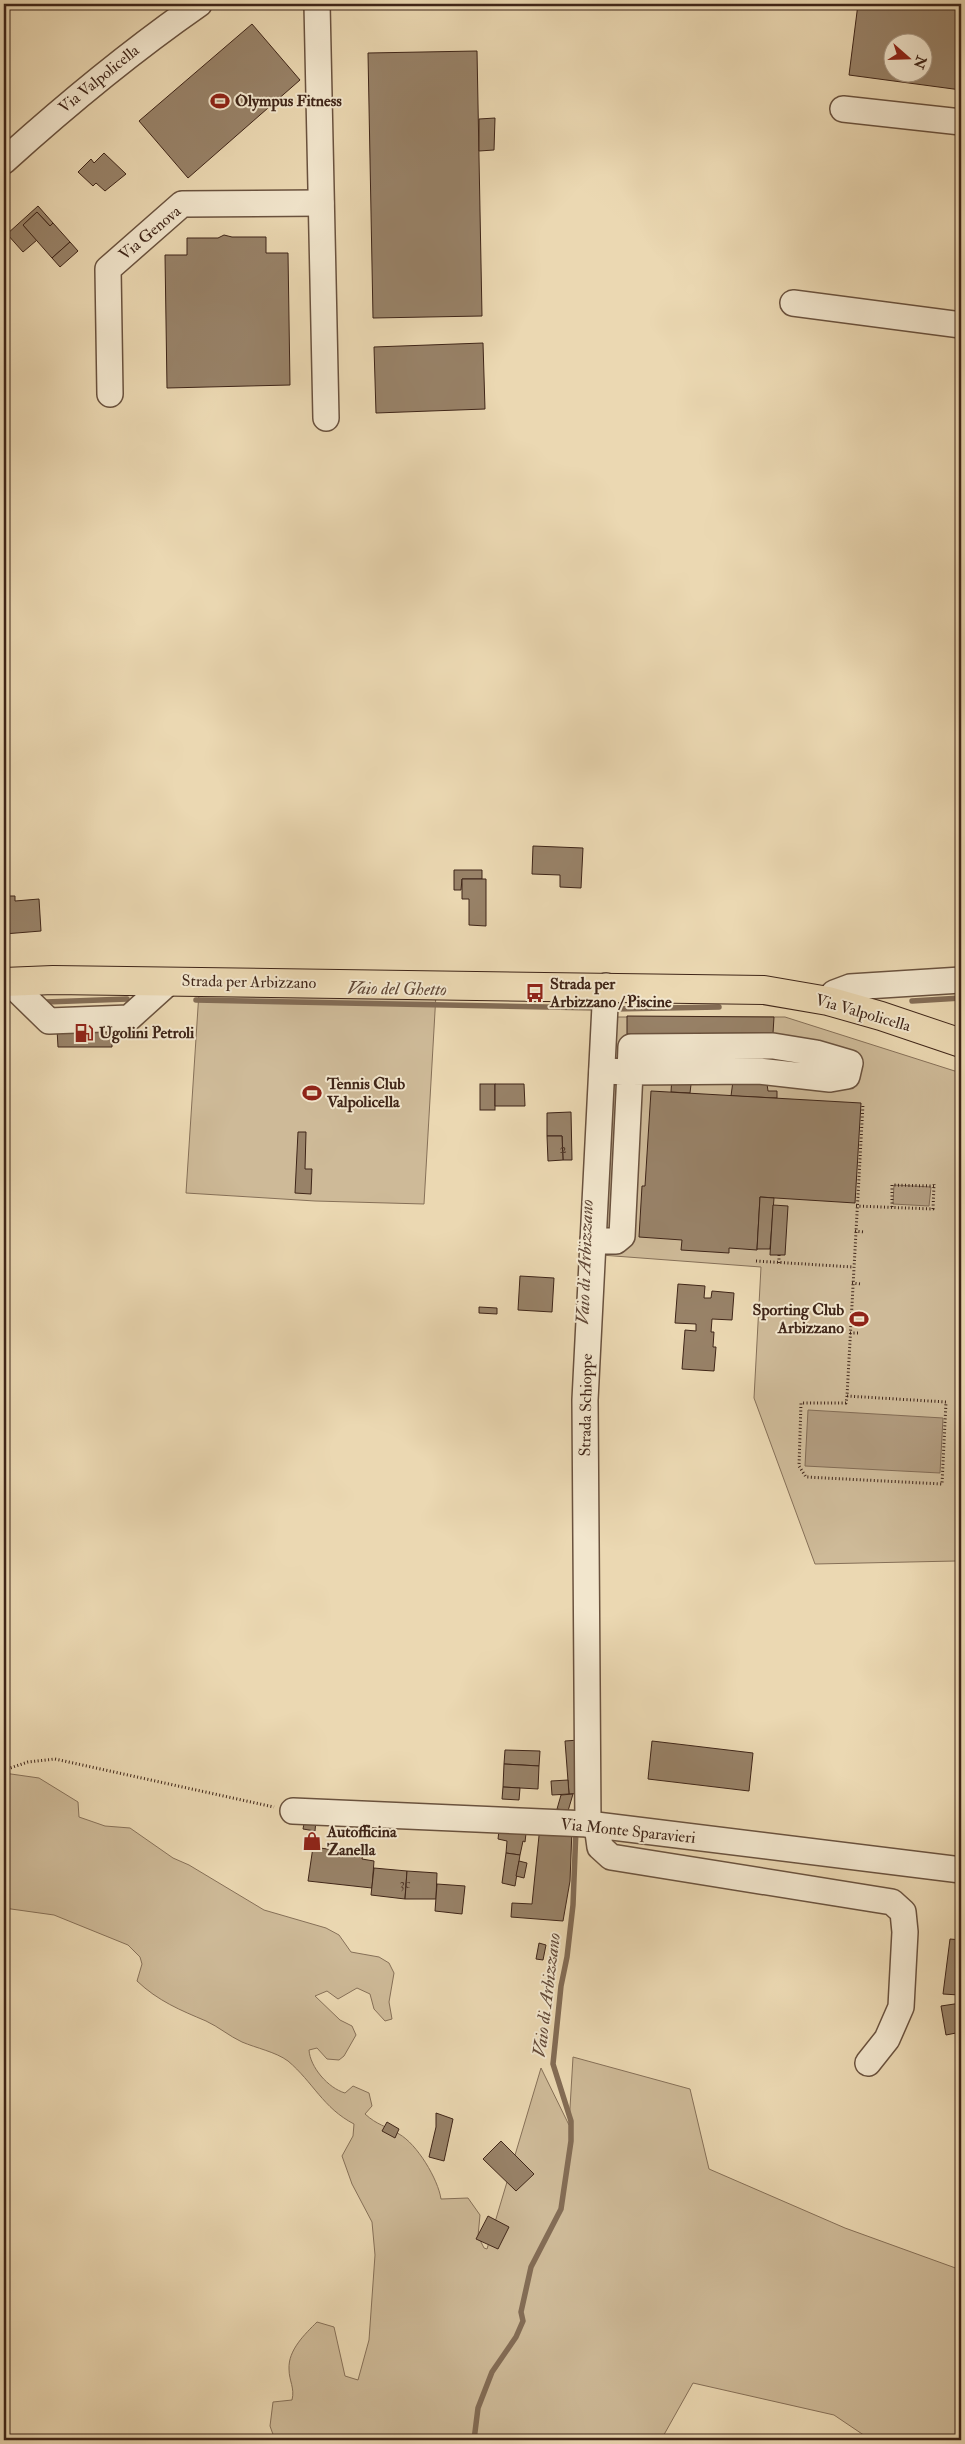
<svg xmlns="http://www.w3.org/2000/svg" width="965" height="2444" font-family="'IM FELL Double Pica',serif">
  <rect width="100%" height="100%" fill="#ebd8b2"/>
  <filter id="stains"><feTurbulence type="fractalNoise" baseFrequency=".004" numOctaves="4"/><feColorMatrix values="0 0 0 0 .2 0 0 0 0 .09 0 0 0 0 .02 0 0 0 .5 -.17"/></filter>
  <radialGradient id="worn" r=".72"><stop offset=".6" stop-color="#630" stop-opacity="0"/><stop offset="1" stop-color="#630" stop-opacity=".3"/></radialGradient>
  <g fill="#ceba98" stroke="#867058">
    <polygon points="199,992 436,994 424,1204 315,1201 186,1193"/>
    <polygon points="615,1017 785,1017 961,1073 961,1446 956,1561 815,1564 754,1398 761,1267 601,1255"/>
    <path d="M4,1773l35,5 39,24 1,15 26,9 25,2 43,30 16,7 75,45 62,18 13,7 12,17 28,5 10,6 5,10 -5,29 3,17 -7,2 -11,-12 -4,-15 -13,-6 -19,11 -11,-8 -12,5 25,24 12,6 4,9 -12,21 -5,4 -12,-1 -10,-11 -8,2c1,17 19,38 36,43l8,-7 16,7 3,13 -7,8c12,11 21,12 34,20 18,10 39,45 42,65l27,-1 12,17 -2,21 6,12 3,1 54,-181 28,57 4,-68 117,32 19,80 136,59 116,42v170h-90l-37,-25 -141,-32 -32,57h-386l-5,-14 3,-24 19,-2c3,-12 -3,-19 -3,-31 -1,-19 16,-35 28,-47l17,5 11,49 13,4 11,-40 6,-85 -3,-33 -20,-38 -10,-28 11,-20 1,-12c-31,-16 -41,-42 -66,-63 -12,-9 -32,-13 -46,-19 -13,-6 -23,-15 -36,-21 -26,-11 -48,-20 -69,-40l5,-17 -2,-7 -12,-12 -74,-30 -50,-7z"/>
  </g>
  <g fill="#b19b7e" stroke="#836c55">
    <polygon points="894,1185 931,1187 929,1206 893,1204"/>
    <polygon points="808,1410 943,1418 940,1473 805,1466"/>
  </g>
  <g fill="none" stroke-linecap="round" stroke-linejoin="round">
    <g stroke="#836c55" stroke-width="5.5">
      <polyline points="196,1000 598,1008"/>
      <polyline points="912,1001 961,998"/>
      <polyline points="46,1002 127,999"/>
      <polyline points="613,1009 719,1007"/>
      <polyline points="474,2440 478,2408 492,2372 516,2337 523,2321 521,2312 531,2267 561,2209 571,2141 571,2121 553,2064 561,1986 567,1957 573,1905 576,1829"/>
    </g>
  </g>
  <g fill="#988268" stroke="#3f2518" fill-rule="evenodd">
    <path d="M858,4h103v86l-112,-15zM892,42h30v30h-30z"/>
    <polygon points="252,24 300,80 188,178 139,121"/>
    <polygon points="477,51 482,316 373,318 368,53"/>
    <polygon points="495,118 494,150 479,151 479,119"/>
    <polygon points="104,153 126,174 105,191 96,183 93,186 78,172 91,159 94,163"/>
    <polygon points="38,206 53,223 50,226 37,212 23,225 37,240 23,252 7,234"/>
    <polygon points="37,212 50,226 53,223 70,242 52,258 23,225"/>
    <polygon points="224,235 232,237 266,237 266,253 288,253 290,385 167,388 165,255 187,255 187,238 218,238"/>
    <polygon points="70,242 78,251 60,267 52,258"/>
    <polygon points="483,343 485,409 376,413 374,347"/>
    <polygon points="533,846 583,848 581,888 560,887 560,875 532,874"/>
    <polygon points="454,870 482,870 482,879 462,879 461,890 454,890"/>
    <polygon points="462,879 486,879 486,926 469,925 469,899 462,899"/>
    <polygon points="6,896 15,896 15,901 39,899 41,931 4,934 4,902 7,902"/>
    <polygon points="627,1016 774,1017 773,1033 627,1034"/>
    <polygon points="57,1029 112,1029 112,1047 58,1047"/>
    <polygon points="672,1076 692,1076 690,1093 671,1092"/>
    <polygon points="733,1081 767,1084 768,1091 777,1091 777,1098 731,1096"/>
    <rect x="480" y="1084" width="15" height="26"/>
    <polygon points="495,1084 524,1084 525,1106 495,1106"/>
    <polygon points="651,1091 861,1103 855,1203 760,1197 757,1250 729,1248 729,1253 681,1250 682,1240 639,1237 642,1186 645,1186"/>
    <polygon points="571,1112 572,1160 563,1160 562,1136 547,1136 547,1113"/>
    <polygon points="298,1132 306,1132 305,1169 312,1169 311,1194 295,1193"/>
    <polygon points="547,1136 562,1136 563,1160 548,1161"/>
    <polygon points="760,1197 774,1198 770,1249 757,1249"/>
    <polygon points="773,1205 788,1206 785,1255 770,1255"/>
    <polygon points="520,1276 554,1278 552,1312 518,1310"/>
    <polygon points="678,1284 705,1286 704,1298 711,1298 712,1291 734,1293 732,1320 712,1319 711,1332 714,1332 713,1347 716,1347 714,1371 682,1369 685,1330 696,1331 696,1324 675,1323"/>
    <polygon points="479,1307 497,1308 497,1314 479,1313"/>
    <polygon points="579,1740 583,1793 569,1794 565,1741"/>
    <polygon points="652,1741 753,1753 749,1791 648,1779"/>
    <polygon points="505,1750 540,1751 539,1766 504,1764"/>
    <polygon points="504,1764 539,1766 538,1789 503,1787"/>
    <polygon points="568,1780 569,1794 552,1795 551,1781"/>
    <polygon points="503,1787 520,1788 519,1800 502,1799"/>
    <polygon points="573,1794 568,1811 557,1809 561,1795"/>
    <polygon points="305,1818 316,1820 315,1831 303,1829"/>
    <polygon points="500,1822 527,1825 525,1842 523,1841 520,1855 506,1853 507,1841 498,1839"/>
    <polygon points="540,1826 572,1829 570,1881 563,1921 511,1917 512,1903 532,1904"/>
    <polygon points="313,1847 363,1854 362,1859 374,1861 372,1888 308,1881"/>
    <polygon points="506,1853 520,1855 515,1886 502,1883"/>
    <polygon points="519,1861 527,1863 524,1878 516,1876"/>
    <polygon points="374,1868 407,1871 405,1899 371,1895"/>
    <polygon points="407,1871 437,1873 436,1899 405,1899"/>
    <polygon points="437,1884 465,1886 462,1914 435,1911"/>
    <polygon points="950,1939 961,1940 959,1995 943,1994"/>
    <polygon points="539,1943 546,1945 543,1960 536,1959"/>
    <polygon points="961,2003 961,2032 946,2035 941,2006"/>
    <polygon points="436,2113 453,2119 444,2161 429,2157 436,2127"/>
    <polygon points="387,2122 399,2129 395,2138 382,2131"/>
    <polygon points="501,2141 534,2174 516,2191 483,2159"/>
    <polygon points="488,2216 509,2227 498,2249 476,2239"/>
  </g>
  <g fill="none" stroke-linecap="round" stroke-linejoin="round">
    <g stroke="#6a523e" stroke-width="28">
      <g id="minor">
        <polyline points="317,4 326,418"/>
        <polyline points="843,109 961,122"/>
        <path d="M4,161c62,-56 126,-109 195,-157"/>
        <polyline points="793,303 961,325"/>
        <polyline points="110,394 108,269 182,204 321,203"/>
        <polyline points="9,982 49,1021 129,1018 170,981"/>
        <polyline points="828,1001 834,993 850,987 961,980"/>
        <polyline points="593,1241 616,1241 622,1236 630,1072 759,1071 830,1079 847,1076 850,1063 816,1053 773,1046 631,1047 630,1072 602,1071"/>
        <polyline points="293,1811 588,1824 961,1870"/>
        <polyline points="588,1824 585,1400 606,986"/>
        <polyline points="597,1825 600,1847 611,1857 892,1902 903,1912 905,1932 901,2007 887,2039 868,2063"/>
      </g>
    </g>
    <g stroke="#3f2518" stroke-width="30">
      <polyline id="major" points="4,982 53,980 764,990 828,1001 881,1016 961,1043"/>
    </g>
    <g stroke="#3f2518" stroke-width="3" stroke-dasharray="1 2.5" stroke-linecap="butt">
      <polyline points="856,1206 933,1209 934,1184"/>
      <polyline points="892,1207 892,1185 934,1186"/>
      <polyline points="855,1231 864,1232"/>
      <polyline points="756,1261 853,1267"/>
      <polyline points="779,1263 779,1255"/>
      <polyline points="852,1283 861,1284"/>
      <polyline points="850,1333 859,1333"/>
      <polyline points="847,1396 846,1403 801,1403 799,1466 806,1477 942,1484 946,1402 847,1396 863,1104"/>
      <polyline points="4,1770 28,1762 55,1759 274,1807"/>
    </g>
    <use href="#minor" stroke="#f2e6cd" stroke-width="25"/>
    <use href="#major" stroke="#ebd8b2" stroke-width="28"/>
  </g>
  <defs>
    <g id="stadium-bare" transform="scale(1.5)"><path d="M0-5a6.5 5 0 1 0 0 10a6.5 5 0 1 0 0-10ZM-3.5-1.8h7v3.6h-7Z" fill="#8f2418" stroke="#f2e6cd" stroke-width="2.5" paint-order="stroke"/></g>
    <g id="bus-bare" transform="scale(1.5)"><path d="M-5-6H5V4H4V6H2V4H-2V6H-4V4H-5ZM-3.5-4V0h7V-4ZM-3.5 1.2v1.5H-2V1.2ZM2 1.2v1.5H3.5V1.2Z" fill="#8f2418" stroke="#f2e6cd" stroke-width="2.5" paint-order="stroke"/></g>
    <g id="fuel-bare" transform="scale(1.5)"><path d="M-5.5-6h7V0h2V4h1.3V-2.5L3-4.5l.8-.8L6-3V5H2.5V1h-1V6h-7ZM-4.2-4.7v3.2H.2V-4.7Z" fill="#8f2418" stroke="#f2e6cd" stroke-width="2.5" paint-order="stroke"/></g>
    <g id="shop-bare" transform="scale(1.5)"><path d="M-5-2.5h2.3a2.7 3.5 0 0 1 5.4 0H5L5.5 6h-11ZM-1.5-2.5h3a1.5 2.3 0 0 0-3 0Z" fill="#8f2418" stroke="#f2e6cd" stroke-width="2.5" paint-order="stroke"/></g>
  </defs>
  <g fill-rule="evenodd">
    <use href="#stadium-bare" x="220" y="101"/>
    <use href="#bus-bare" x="535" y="993"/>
    <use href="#fuel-bare" x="84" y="1033"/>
    <use href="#stadium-bare" x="312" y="1093"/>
    <use href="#stadium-bare" x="859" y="1319"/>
    <use href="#shop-bare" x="312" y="1841"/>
  </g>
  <g text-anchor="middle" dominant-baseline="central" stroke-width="4" stroke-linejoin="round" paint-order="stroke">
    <g font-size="14" fill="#553c2c">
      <text x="563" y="1148">2</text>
      <text x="405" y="1883">3c</text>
    </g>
    <g font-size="16" fill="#3f2518" stroke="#f2e6cd">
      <text transform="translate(99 79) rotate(-39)">Via Valpolicella</text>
      <text transform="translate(150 233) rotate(-40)">Via Genova</text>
      <text transform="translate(249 982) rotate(1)">Strada per Arbizzano</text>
      <text transform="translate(863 1013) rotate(16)">Via Valpolicella</text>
      <text transform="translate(586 1405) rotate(-89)">Strada Schioppe</text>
      <text transform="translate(628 1831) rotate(6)">Via Monte Sparavieri</text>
    </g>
    <g font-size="16" font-weight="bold" fill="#3f2518" stroke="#f2e6cd" text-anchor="start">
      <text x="235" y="101">Olympus Fitness</text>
      <text x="550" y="984">Strada per<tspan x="550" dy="18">Arbizzano / Piscine</tspan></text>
      <text x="99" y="1033">Ugolini Petroli</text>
      <text x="327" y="1084">Tennis Club<tspan x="327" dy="18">Valpolicella</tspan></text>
      <text x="844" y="1310" text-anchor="end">Sporting Club<tspan x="844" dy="18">Arbizzano</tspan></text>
      <text x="327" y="1832">Autofficina<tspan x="327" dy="18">Zanella</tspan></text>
    </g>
    <g font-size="18" font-style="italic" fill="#614837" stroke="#f2e6cd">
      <text transform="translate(397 989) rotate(1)">Vaio del Ghetto</text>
      <text transform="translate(585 1262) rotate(-88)">Vaio di Arbizzano</text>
      <text transform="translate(547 1995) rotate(-83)">Vaio di Arbizzano</text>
    </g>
  </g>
  <rect width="965" height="2444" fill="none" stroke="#ebd8b2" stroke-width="20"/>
  <rect x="5" y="5" width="955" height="2434" fill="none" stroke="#3f2518" stroke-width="2.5"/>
  <rect x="10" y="10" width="945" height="2424" fill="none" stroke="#3f2518"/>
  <g transform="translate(908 58) rotate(110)"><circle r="24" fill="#f2e6cd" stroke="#aa9985"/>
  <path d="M0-4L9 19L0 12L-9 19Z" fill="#8f2418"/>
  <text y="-8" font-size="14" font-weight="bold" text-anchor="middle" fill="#3f2518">N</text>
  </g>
  <rect width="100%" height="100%" filter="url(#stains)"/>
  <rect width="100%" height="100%" fill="url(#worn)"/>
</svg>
